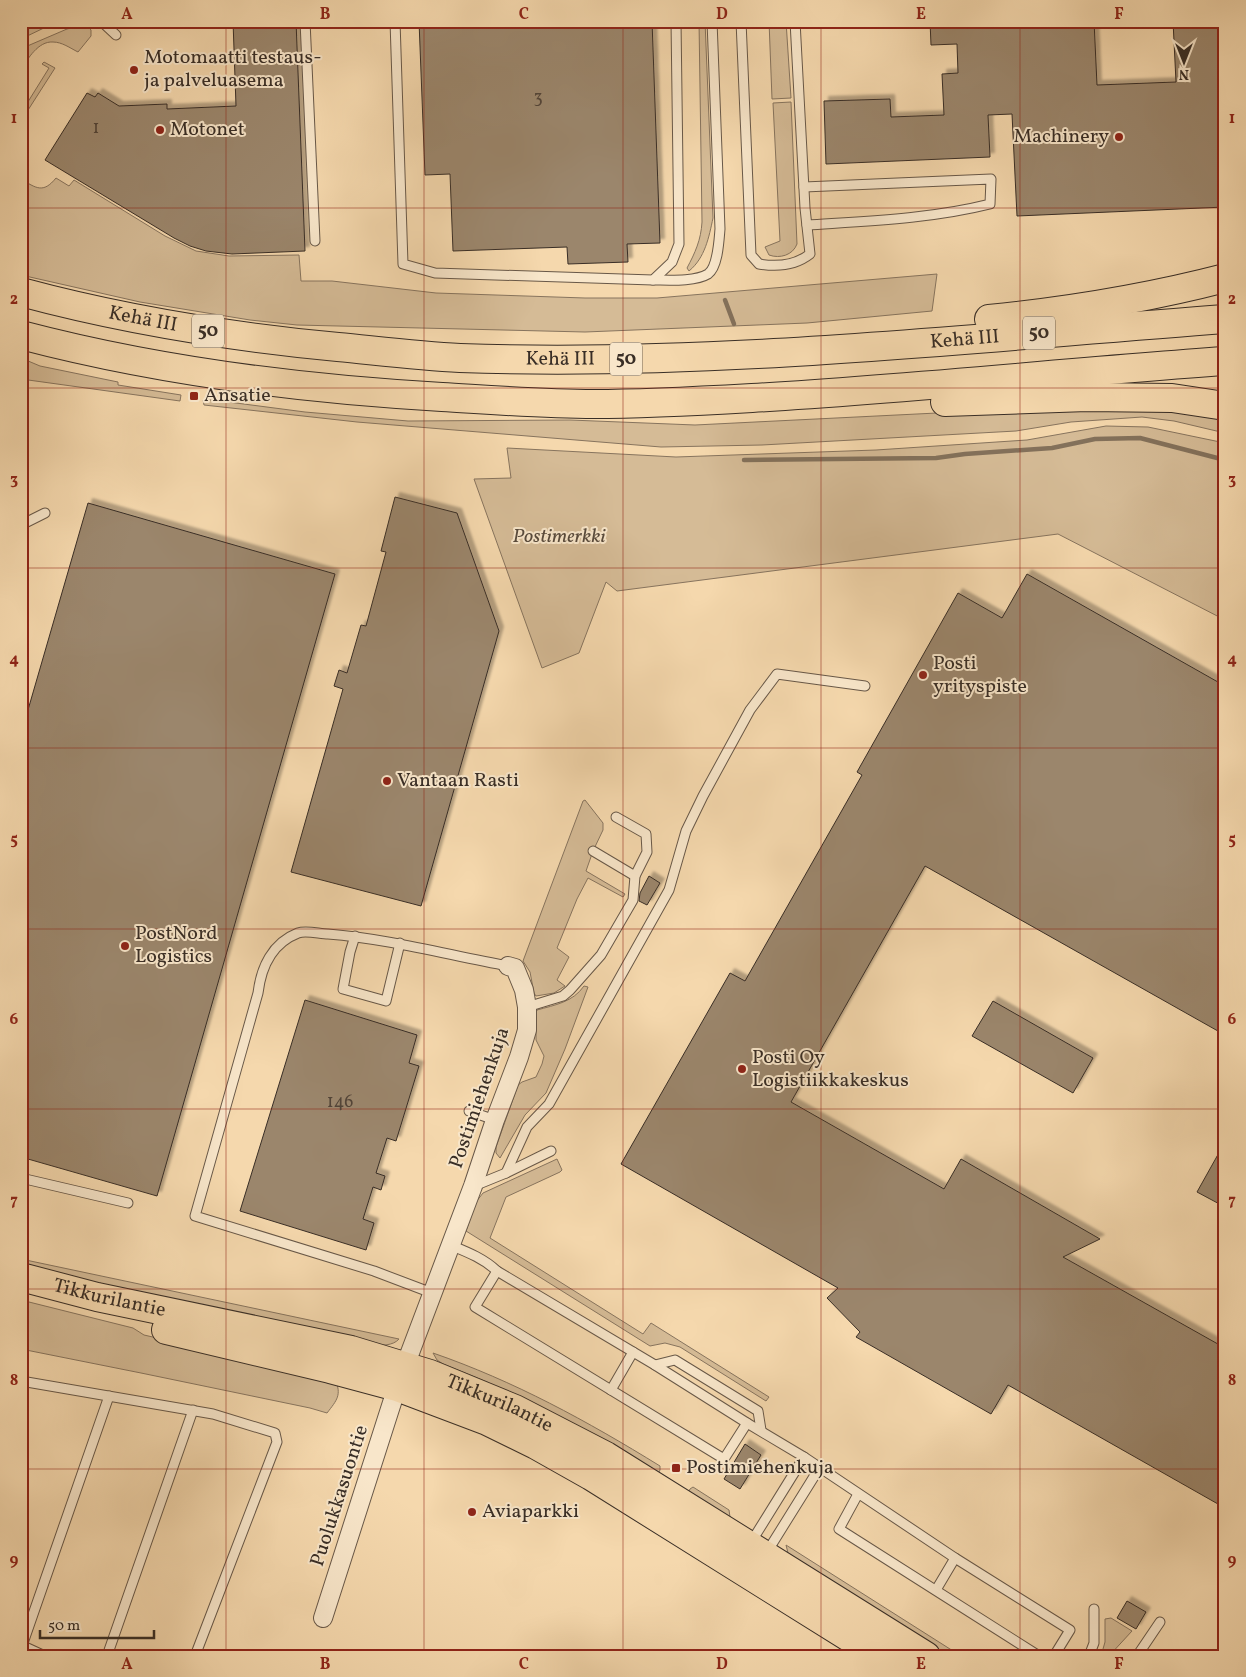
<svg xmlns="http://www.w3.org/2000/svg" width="1246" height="1677" font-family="Vollkorn,serif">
  <defs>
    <filter id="shadow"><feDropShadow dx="4.5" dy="-4.5" stdDeviation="1" flood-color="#0004"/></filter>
  </defs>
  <rect width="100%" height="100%" fill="#f5d8ad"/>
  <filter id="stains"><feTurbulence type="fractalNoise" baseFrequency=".004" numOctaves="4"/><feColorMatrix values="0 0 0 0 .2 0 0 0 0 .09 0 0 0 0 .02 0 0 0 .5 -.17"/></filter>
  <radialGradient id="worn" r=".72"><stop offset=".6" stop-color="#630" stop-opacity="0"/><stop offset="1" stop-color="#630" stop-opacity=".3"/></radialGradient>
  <g fill="#d5bb96" stroke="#87745e">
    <polygon points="21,21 50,21 48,26 21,39"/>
    <path d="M699,21h6l8,197c-4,19 -8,40 -24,53l-2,-3c8,-15 14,-28 15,-46z"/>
    <polygon points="769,21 786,21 791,98 772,99"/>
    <path d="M86,24l5,6v6l-13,16c-8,-4 -16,-10 -25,-10 -15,-1 -25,17 -32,27v-18l4,-4 42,-18z"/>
    <polygon points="44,62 55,68 21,121 21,113 49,68 42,64"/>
    <path d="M791,102l6,142c-4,11 -17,15 -28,11l-4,-8 15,-6 -7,-138z"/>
    <path d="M56,178l13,8 5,-6 91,56 31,15 33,5 70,-1 2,26h31l104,12 149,5h72l280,-24 -5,37 -125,12 -222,9 -288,-7 -47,-5 -110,-18 -119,-27v-96c15,9 22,15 35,-1z"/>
    <polygon points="21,358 40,366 118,382 118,385 181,395 180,401 21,379"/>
    <polygon points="203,400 213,400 305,412 408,421 570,420 695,425 1038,408 1124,408 1225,415 1225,433 1174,421 1142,417 1071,422 1016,431 762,445 661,447 357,422 204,405"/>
    <polygon points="1106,426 1148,427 1225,443 1225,620 1058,534 617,591 606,582 579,653 542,668 474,479 511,478 507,448 676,457 876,450 1027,440"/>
    <polygon points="585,800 603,823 603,830 593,851 586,871 625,894 623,897 588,878 577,899 557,948 569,957 557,980 565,986 554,993 536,996 534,993 530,972 523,961 583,801"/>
    <path d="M584,986l4,1 -23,62 -19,44 -21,22 -25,43 -4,-5v-6l22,-62 4,-3 14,-5 6,-13 2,-8 -8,-16v-28l1,-2c18,-5 36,-8 47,-24z"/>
    <polygon points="557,1159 562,1170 560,1172 506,1197 490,1238 643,1334 651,1323 769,1397 766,1401 680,1347 665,1343 650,1346 466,1231 476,1202 483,1193"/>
    <path d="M21,1259l378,80c-6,7 -17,6 -27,7l-351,-77z"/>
    <path d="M21,1300l112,28 11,7 191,44c7,16 2,21 -8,34l-17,-5 -169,-35 -120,-24z"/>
    <path d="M433,1353c81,28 154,68 227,113v4l-2,4 -147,-77 -24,-15 -44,-18 -6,-4z"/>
    <polygon points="693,1487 729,1510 730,1517 726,1523 688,1493 690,1489"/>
    <polygon points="786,1545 961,1656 937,1656 790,1561"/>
    <polygon points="1111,1618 1132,1631 1109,1656 1101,1656 1105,1642 1105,1619"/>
  </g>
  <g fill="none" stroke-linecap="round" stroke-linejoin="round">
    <g stroke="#83715b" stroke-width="4.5">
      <polyline points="725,300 734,324"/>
      <polyline points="744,460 936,458 965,454 1052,448 1095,439 1140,438 1225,460"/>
    </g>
  </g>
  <g fill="#9b866c" stroke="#392e26" filter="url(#shadow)">
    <polygon points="233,21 296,21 305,251 232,254 206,251 190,246 174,238 45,160 87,93 95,97 98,93 119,106 167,104 167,109 236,106"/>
    <polygon points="419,21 652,21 660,243 627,244 628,262 568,264 567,247 453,251 450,174 425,175"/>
    <polygon points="930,21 1094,21 1097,85 1176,82 1173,21 1225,21 1225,207 1017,216 1012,114 988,115 990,157 826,164 824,101 890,99 891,117 944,115 942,74 958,73 957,44 931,45"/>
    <polygon points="395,497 457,513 499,631 421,906 291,872 343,689 334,686 339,670 347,673 361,625 366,626 386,552 381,551"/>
    <polygon points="88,503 335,574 157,1196 21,1157 21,734"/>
    <polygon points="1027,574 1225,686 1225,1035 925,866 791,1102 944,1189 961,1159 1100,1239 1063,1257 1225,1348 1225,1508 1008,1385 991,1414 856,1337 860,1332 827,1298 838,1288 621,1164 730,973 745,981 862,775 857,772 958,593 1002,618"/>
    <polygon points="649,876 660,883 647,905 639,901 640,893"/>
    <polygon points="305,1000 417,1035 409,1063 419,1066 396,1141 387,1138 376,1173 385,1176 381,1190 373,1187 363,1219 374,1223 366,1250 240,1211"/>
    <polygon points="993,1001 1093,1058 1073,1093 972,1036"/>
    <polygon points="1225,1142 1225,1207 1197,1192"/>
    <polygon points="745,1444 761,1455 740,1489 724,1479"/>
    <polygon points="1127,1601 1146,1612 1136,1629 1117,1618"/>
  </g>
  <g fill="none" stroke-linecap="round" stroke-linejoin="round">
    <g stroke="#685848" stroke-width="11">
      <g id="lane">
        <polyline points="101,21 116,35"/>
        <polyline points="305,21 315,241"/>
        <polyline points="395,21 403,264 435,273 653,280 672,262 679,244 676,21"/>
        <path d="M741,21l10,234 8,9c18,3 37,1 51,-10l-5,-46 -10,-187"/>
        <path d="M804,187l187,-8 -1,25c-60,15 -122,17 -183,21"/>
        <path d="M653,280c14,0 42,2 55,-6 10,-7 11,-34 12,-45l-8,-208"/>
        <polyline points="21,525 45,513"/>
        <polyline points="593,851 635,876"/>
        <polyline points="355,936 350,952 343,989 386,1001 400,943"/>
        <polyline points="527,1007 563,996 570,990 601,955 633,900 635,876 647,852 646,834 616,817"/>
        <polyline points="469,1111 495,1120"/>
        <polyline points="506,1173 527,1127 549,1104 669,890 686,831 703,796 750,710 777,674 865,686"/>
        <polyline points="21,1178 128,1203"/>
        <polyline points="474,1186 506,1173 551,1151"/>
        <path d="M450,1245c17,7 33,13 47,26l158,94 92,58 57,34 151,101 115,72 -16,26"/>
        <polyline points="497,1271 475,1307 724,1459 747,1423"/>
        <path d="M432,1293l-58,-22 -179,-55 63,-223c3,-25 14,-50 40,-60 8,-3 22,1 30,1 62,5 120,21 180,32"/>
        <polyline points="655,1365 675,1360 758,1411 761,1430"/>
        <polyline points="21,1381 213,1414 275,1433 277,1442 195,1656"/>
        <polyline points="611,1390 633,1352"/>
        <polyline points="858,1494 839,1529 1039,1656"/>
        <polyline points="750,1544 804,1457"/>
        <polyline points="767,1552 820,1467"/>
        <polyline points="936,1590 955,1558"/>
        <polyline points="21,1645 45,1656"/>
        <polyline points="22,1646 109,1396"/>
        <polyline points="107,1656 193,1410"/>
        <polyline points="1089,1656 1094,1643 1094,1609"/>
        <polyline points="1137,1656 1160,1622"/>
      </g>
    </g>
    <g stroke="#685848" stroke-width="20">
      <polyline id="street" points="323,1618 397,1387 473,1186 495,1120 519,1057 527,1030 527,1007 524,990 515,968 508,966"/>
    </g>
    <g stroke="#392e26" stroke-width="30">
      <g id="primary">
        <path id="s1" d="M21,1277l76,20 254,53 79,24 85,35 91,47 320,200"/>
        <polyline points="166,1330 330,1369 397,1387 487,1421 536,1445 591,1476 879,1656"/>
      </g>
    </g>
    <g stroke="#392e26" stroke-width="30">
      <g id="highway">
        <path id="s2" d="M21,292c104,28 211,45 317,55 41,4 81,9 122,11 255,9 510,-20 765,-39"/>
        <path d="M989,319c79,-8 159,-21 236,-41"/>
        <path d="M21,335c137,36 279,54 421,62 50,3 101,7 152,7 52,0 105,-3 158,-6 158,-9 315,-26 473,-37"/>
        <polyline points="945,402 1087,397 1172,398 1225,406"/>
      </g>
    </g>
    <use href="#lane" stroke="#f8e6ca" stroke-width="9"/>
    <use href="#street" stroke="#f8e6ca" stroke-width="18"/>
    <use href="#primary" stroke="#f5d8ad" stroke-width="28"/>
    <use href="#highway" stroke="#f5d8ad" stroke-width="28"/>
  </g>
  <path fill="none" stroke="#8f2418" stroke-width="1" stroke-opacity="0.55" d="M226,21v1635M424,21v1635M623,21v1635M821,21v1635M1020,21v1635M21,208h1204M21,388h1204M21,568h1204M21,748h1204M21,929h1204M21,1109h1204M21,1289h1204M21,1469h1204"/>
  <g fill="#8f2418" stroke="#f8e6ca" stroke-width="2">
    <circle cx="134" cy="70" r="5"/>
    <circle cx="160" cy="130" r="5"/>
    <circle cx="1119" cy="137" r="5"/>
    <rect x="189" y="391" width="10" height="10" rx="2.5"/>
    <circle cx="923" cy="675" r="5"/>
    <circle cx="387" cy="781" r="5"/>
    <circle cx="125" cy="946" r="5"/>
    <circle cx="742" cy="1069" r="5"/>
    <rect x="671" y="1463" width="10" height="10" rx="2.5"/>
    <circle cx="472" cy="1512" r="5"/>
  </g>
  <g text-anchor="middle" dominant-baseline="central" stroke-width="4" stroke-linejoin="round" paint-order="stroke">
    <g font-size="18" fill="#524438">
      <text x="538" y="98">3</text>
      <text x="96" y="128">1</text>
      <text x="340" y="1102">146</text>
    </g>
    <g fill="#f8e6ca" stroke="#726557" stroke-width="1">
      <rect x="192" y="314.5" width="32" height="33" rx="4"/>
      <rect x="1023" y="316.5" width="32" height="33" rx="4"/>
      <rect x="610" y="342.5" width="32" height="33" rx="4"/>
    </g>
    <g font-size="19" font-weight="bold" fill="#392e26">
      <text x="208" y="331">50</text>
      <text x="1039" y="333">50</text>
      <text x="626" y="359">50</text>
    </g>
    <g font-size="20" fill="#392e26" stroke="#f8e6ca" text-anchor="start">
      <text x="144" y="58">Motomaatti testaus-<tspan x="144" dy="23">ja palveluasema</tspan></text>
      <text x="170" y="130">Motonet</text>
      <text x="1109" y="137" text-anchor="end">Machinery</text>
      <text x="204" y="396">Ansatie</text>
      <text x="933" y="664">Posti<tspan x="933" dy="23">yrityspiste</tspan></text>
      <text x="397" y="781">Vantaan Rasti</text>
      <text x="135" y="934">PostNord<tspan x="135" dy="23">Logistics</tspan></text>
      <text x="752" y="1058">Posti Oy<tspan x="752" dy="23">Logistiikkakeskus</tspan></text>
      <text x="686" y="1468">Postimiehenkuja</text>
      <text x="482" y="1512">Aviaparkki</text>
    </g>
    <g font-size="20" fill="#392e26" stroke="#f8e6ca">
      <text stroke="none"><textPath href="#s2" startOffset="125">Kehä III</textPath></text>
      <text stroke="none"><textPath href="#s2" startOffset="950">Kehä III</textPath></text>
      <text stroke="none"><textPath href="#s2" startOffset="545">Kehä III</textPath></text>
      <text transform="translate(480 1098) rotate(-71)">Postimiehenkuja</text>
      <text stroke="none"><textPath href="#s1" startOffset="91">Tikkurilantie</textPath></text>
      <text stroke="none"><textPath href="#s1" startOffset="496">Tikkurilantie</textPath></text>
      <text transform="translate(340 1496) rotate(-72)">Puolukkasuontie</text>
    </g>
    <g font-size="20" font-style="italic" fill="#584a3c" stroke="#f8e6ca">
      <text x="559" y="537">Postimerkki</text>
    </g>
  </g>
  <rect width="1246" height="1677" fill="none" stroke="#f5d8ad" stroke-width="55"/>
  <g transform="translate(1184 62) rotate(180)" stroke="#f8e6ca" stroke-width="4" paint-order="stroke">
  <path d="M0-4L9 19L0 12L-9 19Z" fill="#392e26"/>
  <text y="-8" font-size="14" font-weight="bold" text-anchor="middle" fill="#392e26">N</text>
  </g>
  <path d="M40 1630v8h114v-8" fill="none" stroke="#392e26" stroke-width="2.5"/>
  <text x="48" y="1630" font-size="15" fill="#392e26" stroke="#f8e6ca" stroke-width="4" paint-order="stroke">50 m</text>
  <rect x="28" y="28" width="1190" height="1622" fill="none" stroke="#8f2418" stroke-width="2"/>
  <g font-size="16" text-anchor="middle" font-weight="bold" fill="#8f2418">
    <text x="127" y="19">A</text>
    <text x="325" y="19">B</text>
    <text x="524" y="19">C</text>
    <text x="722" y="19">D</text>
    <text x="921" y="19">E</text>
    <text x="1119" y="19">F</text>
    <text x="14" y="123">1</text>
    <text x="1232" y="123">1</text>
    <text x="14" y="304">2</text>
    <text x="1232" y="304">2</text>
    <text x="14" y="484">3</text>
    <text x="1232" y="484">3</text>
    <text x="14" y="664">4</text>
    <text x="1232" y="664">4</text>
    <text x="14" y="844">5</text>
    <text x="1232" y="844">5</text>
    <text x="14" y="1024">6</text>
    <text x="1232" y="1024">6</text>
    <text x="14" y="1205">7</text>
    <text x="1232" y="1205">7</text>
    <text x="14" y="1385">8</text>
    <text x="1232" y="1385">8</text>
    <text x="14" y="1565">9</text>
    <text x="1232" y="1565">9</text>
    <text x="127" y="1669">A</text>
    <text x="325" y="1669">B</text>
    <text x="524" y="1669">C</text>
    <text x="722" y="1669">D</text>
    <text x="921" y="1669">E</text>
    <text x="1119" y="1669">F</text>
  </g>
  <rect width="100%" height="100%" filter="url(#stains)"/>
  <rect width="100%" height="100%" fill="url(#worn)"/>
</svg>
